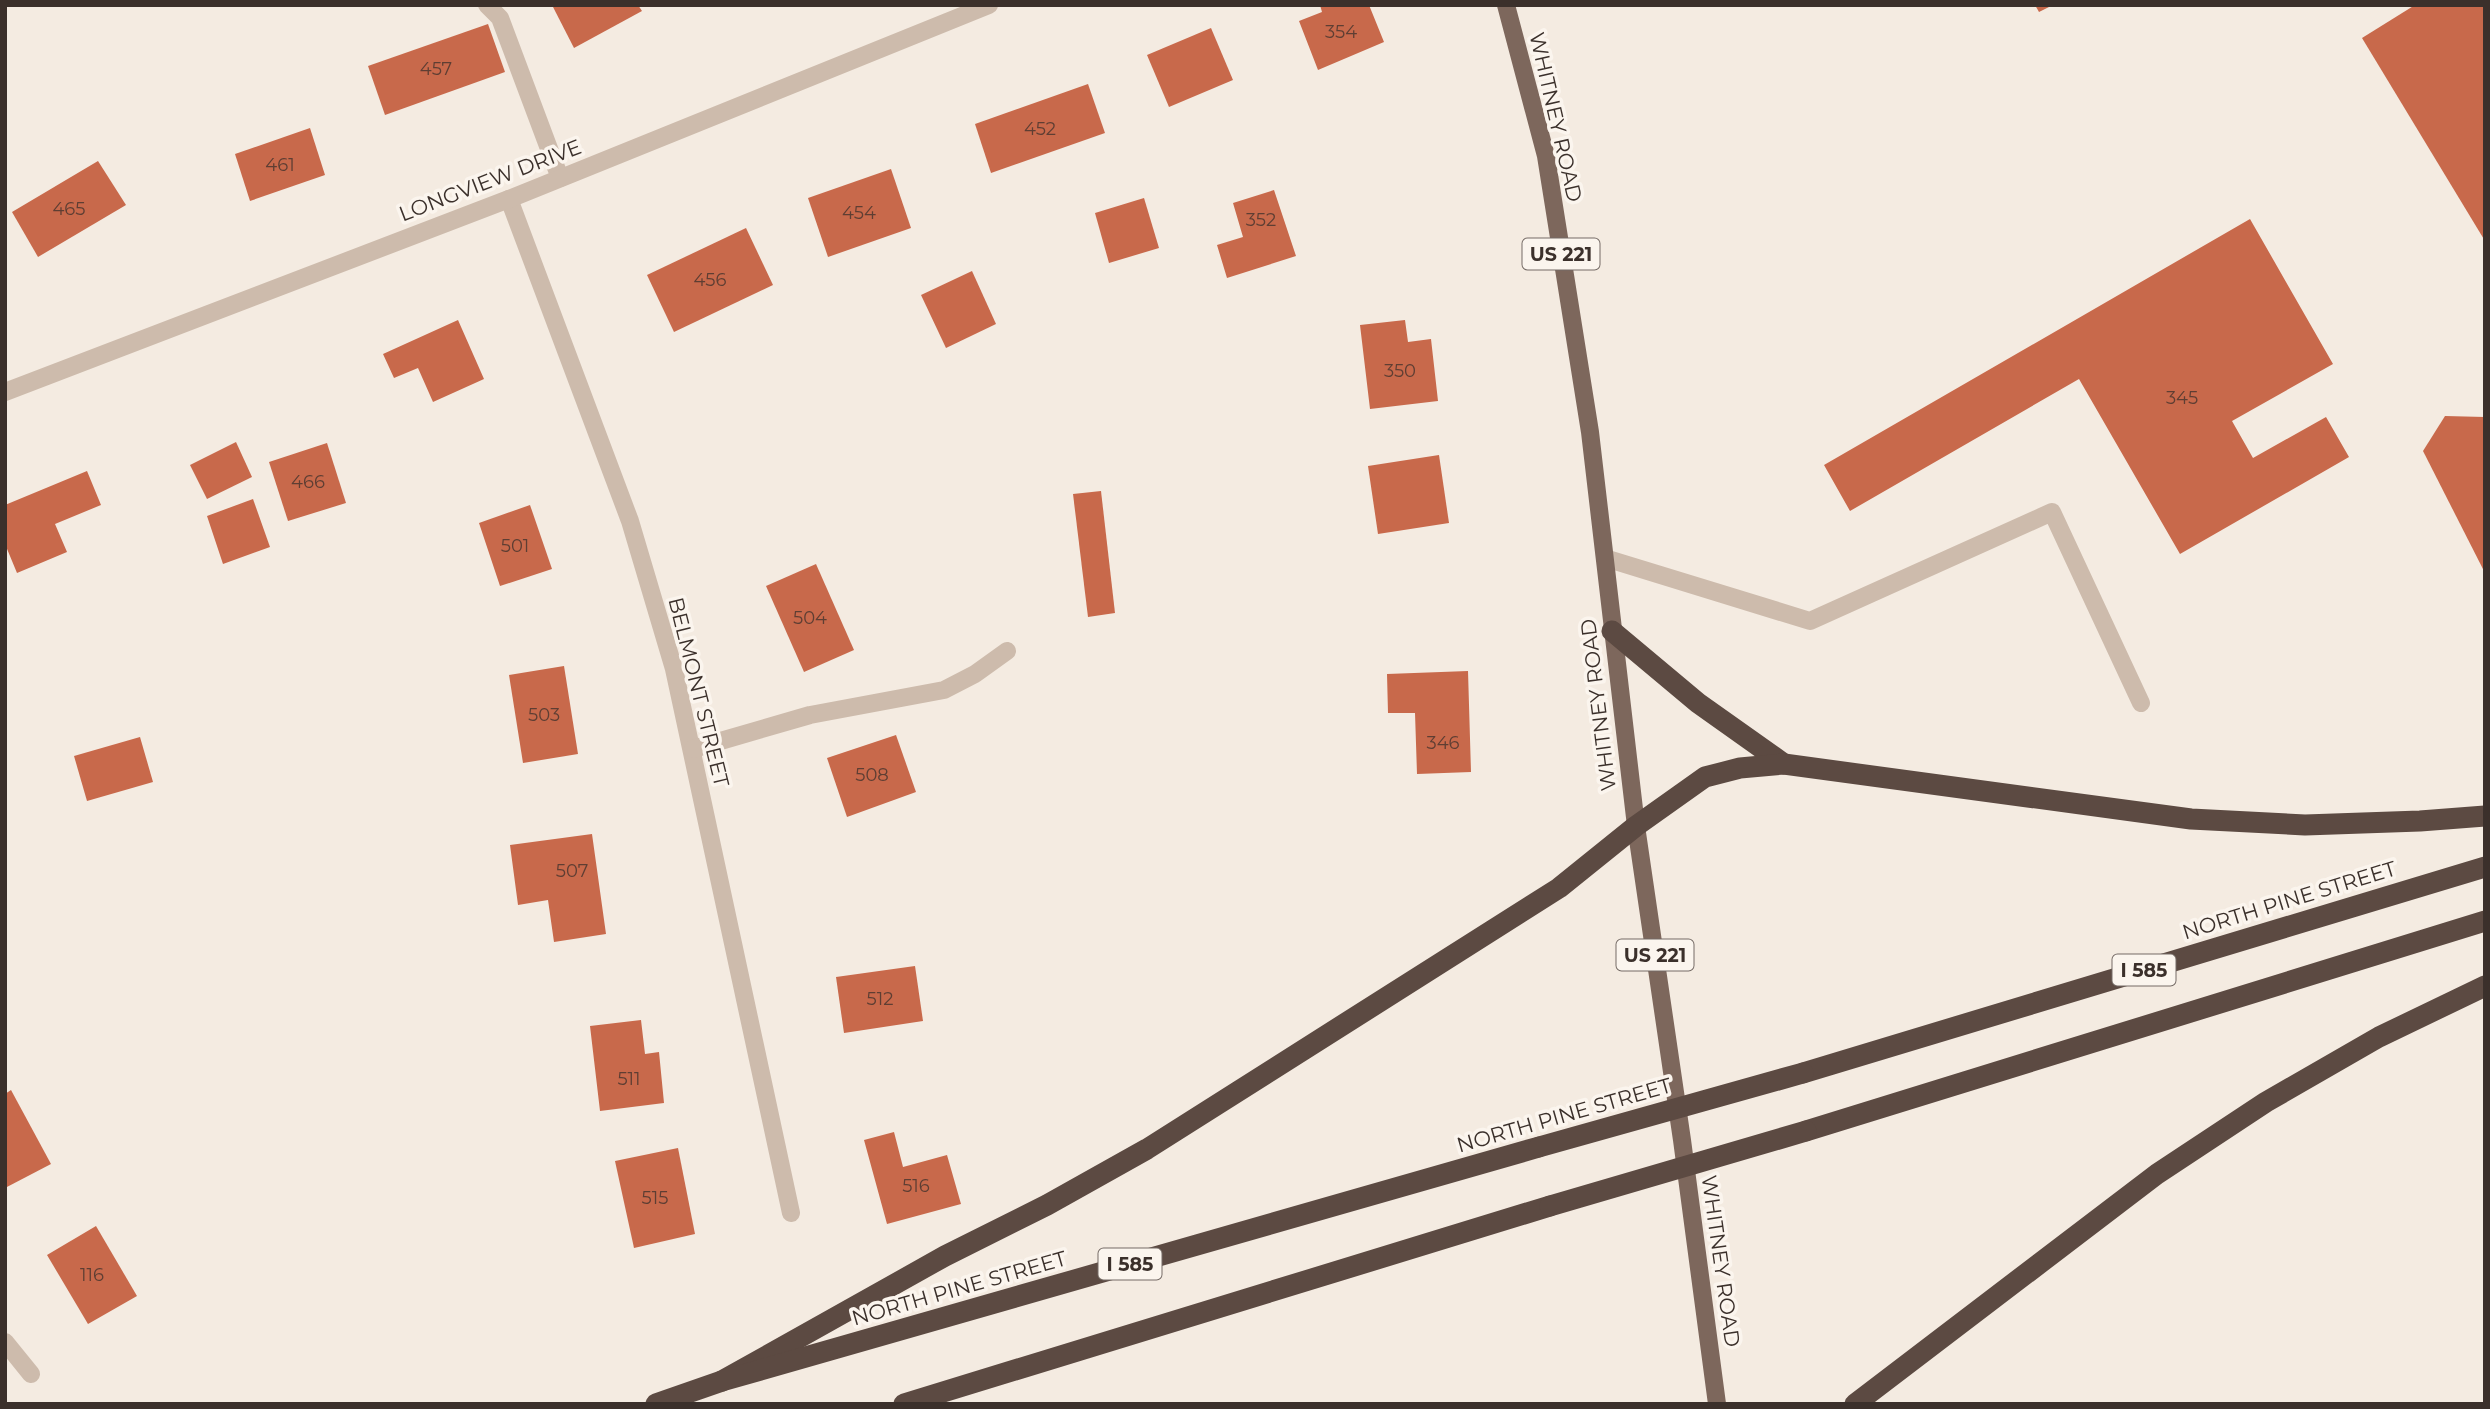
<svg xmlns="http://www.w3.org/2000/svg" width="2490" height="1409" font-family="Montserrat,sans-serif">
  <rect width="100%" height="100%" fill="#f4ebe1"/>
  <g fill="#c8694b">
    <polygon points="552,5 638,5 642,11 574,48"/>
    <polygon points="1320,5 1369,5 1384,42 1318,70 1299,21 1322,12"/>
    <polygon points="2035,5 2053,5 2039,12"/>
    <polygon points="2415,5 2485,5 2485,241 2362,38"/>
    <polygon points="488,24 505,72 385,115 368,66"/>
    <polygon points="1211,28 1233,80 1169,107 1147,55"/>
    <polygon points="1088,84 1105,133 991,173 975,124"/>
    <polygon points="310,128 325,175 250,201 235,154"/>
    <polygon points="98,161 126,205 38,257 12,212"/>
    <polygon points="891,169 911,228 828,257 808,198"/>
    <polygon points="1274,190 1296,256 1227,278 1217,245 1243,237 1233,203"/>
    <polygon points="1144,198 1159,248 1109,263 1095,213"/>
    <polygon points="2250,219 2333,364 2232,421 2253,458 2326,417 2349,457 2180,554 2079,379 1850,511 1824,465"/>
    <polygon points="746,228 773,285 674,332 647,275"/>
    <polygon points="972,271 996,324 946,348 921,295"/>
    <polygon points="458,320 484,379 433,402 418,368 394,378 383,354"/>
    <polygon points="1405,320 1408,342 1431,339 1438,401 1370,409 1360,325"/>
    <polygon points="2445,416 2485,417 2485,573 2423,451"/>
    <polygon points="236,442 252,477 207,499 190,465"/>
    <polygon points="327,443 346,503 288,521 269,462"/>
    <polygon points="1439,455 1449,523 1378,534 1368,466"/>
    <polygon points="87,471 101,505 55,524 67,552 17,573 5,544 5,505"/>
    <polygon points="1101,491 1115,613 1088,617 1073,494"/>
    <polygon points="253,499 270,547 223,564 207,516"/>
    <polygon points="530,505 552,569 500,586 479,523"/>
    <polygon points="816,564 854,650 804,672 766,586"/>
    <polygon points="564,666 578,754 523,763 509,675"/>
    <polygon points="1468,671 1471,772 1417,774 1415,713 1388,713 1387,674"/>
    <polygon points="896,735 916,792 847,817 827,758"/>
    <polygon points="140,737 153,782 87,801 74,756"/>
    <polygon points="592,834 606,934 554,942 548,900 518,905 510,845"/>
    <polygon points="915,966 923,1021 844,1033 836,977"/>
    <polygon points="641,1020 645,1054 659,1052 664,1103 600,1111 590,1026"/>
    <polygon points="11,1090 51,1164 5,1188 5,1094"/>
    <polygon points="894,1132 903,1167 947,1155 961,1204 887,1224 864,1140"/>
    <polygon points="678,1148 695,1234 634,1248 615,1161"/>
    <polygon points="96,1226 137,1296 88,1324 47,1255"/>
  </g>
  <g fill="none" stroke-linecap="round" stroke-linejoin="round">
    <g stroke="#cdbbac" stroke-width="18">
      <polyline points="487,5 500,18 560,178"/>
      <polyline points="509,199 630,521 674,669 791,1213"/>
      <polyline points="5,392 509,199 989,5"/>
      <polyline points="1605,558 1810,621 2052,512 2141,703"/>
      <polyline points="693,749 810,715 944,690 975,674 1007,651"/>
      <polyline points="5,1342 31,1374"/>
    </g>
    <polyline stroke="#7d675c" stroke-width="18" points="1506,5 1546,156 1590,432 1636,826 1682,1140 1717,1404"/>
    <g stroke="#5c4a42" stroke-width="21">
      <polyline points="1612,631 1698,703 1784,764"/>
      <polyline points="1803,1073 2485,867"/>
      <polyline points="1806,1131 2485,921"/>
      <polyline points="722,1381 945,1256 1047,1205 1147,1149 1559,888 1636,826 1705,777 1740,768 1784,764 2191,819 2305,825 2420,821 2485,816"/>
      <polyline points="656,1404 722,1381 1539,1147"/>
      <polyline points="904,1404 1550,1206"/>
      <polyline points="1855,1404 2157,1174 2266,1102 2379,1037 2485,986"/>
    </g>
    <g stroke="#5c4a42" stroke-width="21">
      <polyline points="1539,1147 1803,1073"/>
      <polyline points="1550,1206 1806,1131"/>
    </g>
  </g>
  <g text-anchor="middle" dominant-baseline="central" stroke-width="7" stroke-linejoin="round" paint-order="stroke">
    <g font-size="18" fill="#5e3e33">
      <text x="1341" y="32">354</text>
      <text x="436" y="69">457</text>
      <text x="1040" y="129">452</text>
      <text x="280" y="165">461</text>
      <text x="69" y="209">465</text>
      <text x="859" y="213">454</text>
      <text x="1261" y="220">352</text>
      <text x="710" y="280">456</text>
      <text x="1400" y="371">350</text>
      <text x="2182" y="398">345</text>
      <text x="308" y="482">466</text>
      <text x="515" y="546">501</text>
      <text x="810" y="618">504</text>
      <text x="544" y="715">503</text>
      <text x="1443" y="743">346</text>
      <text x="872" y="775">508</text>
      <text x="572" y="871">507</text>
      <text x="880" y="999">512</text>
      <text x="629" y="1079">511</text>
      <text x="916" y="1186">516</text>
      <text x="655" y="1198">515</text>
      <text x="92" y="1275">116</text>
    </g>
    <g fill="#fbf5ee" stroke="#756b66" stroke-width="2">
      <rect x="1522.5" y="238.5" width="77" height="31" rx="5"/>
      <rect x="1616.5" y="939.5" width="77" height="31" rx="5"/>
      <rect x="2112.5" y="954.5" width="63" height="31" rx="5"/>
      <rect x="1098.5" y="1248.5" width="63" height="31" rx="5"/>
    </g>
    <g font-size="19" font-weight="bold" fill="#3b302b">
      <text x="1561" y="254">US 221</text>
      <text x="1655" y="955">US 221</text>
      <text x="2144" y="970">I 585</text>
      <text x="1130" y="1264">I 585</text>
    </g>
    <g font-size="21" fill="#3b302b" stroke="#fbf5ee">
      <text transform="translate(1556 117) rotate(77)">WHITNEY ROAD</text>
      <text transform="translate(490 180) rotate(-21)">LONGVIEW DRIVE</text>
      <text transform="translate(699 692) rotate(76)">BELMONT STREET</text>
      <text transform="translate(1598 705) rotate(-97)">WHITNEY ROAD</text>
      <text transform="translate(2289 900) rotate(-17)">NORTH PINE STREET</text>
      <text transform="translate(1564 1115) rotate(-16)">NORTH PINE STREET</text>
      <text transform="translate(1721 1261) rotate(82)">WHITNEY ROAD</text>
      <text transform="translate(959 1288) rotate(-16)">NORTH PINE STREET</text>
    </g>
  </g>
  <rect width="2490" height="1409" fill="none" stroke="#3b302b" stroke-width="14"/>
</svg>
